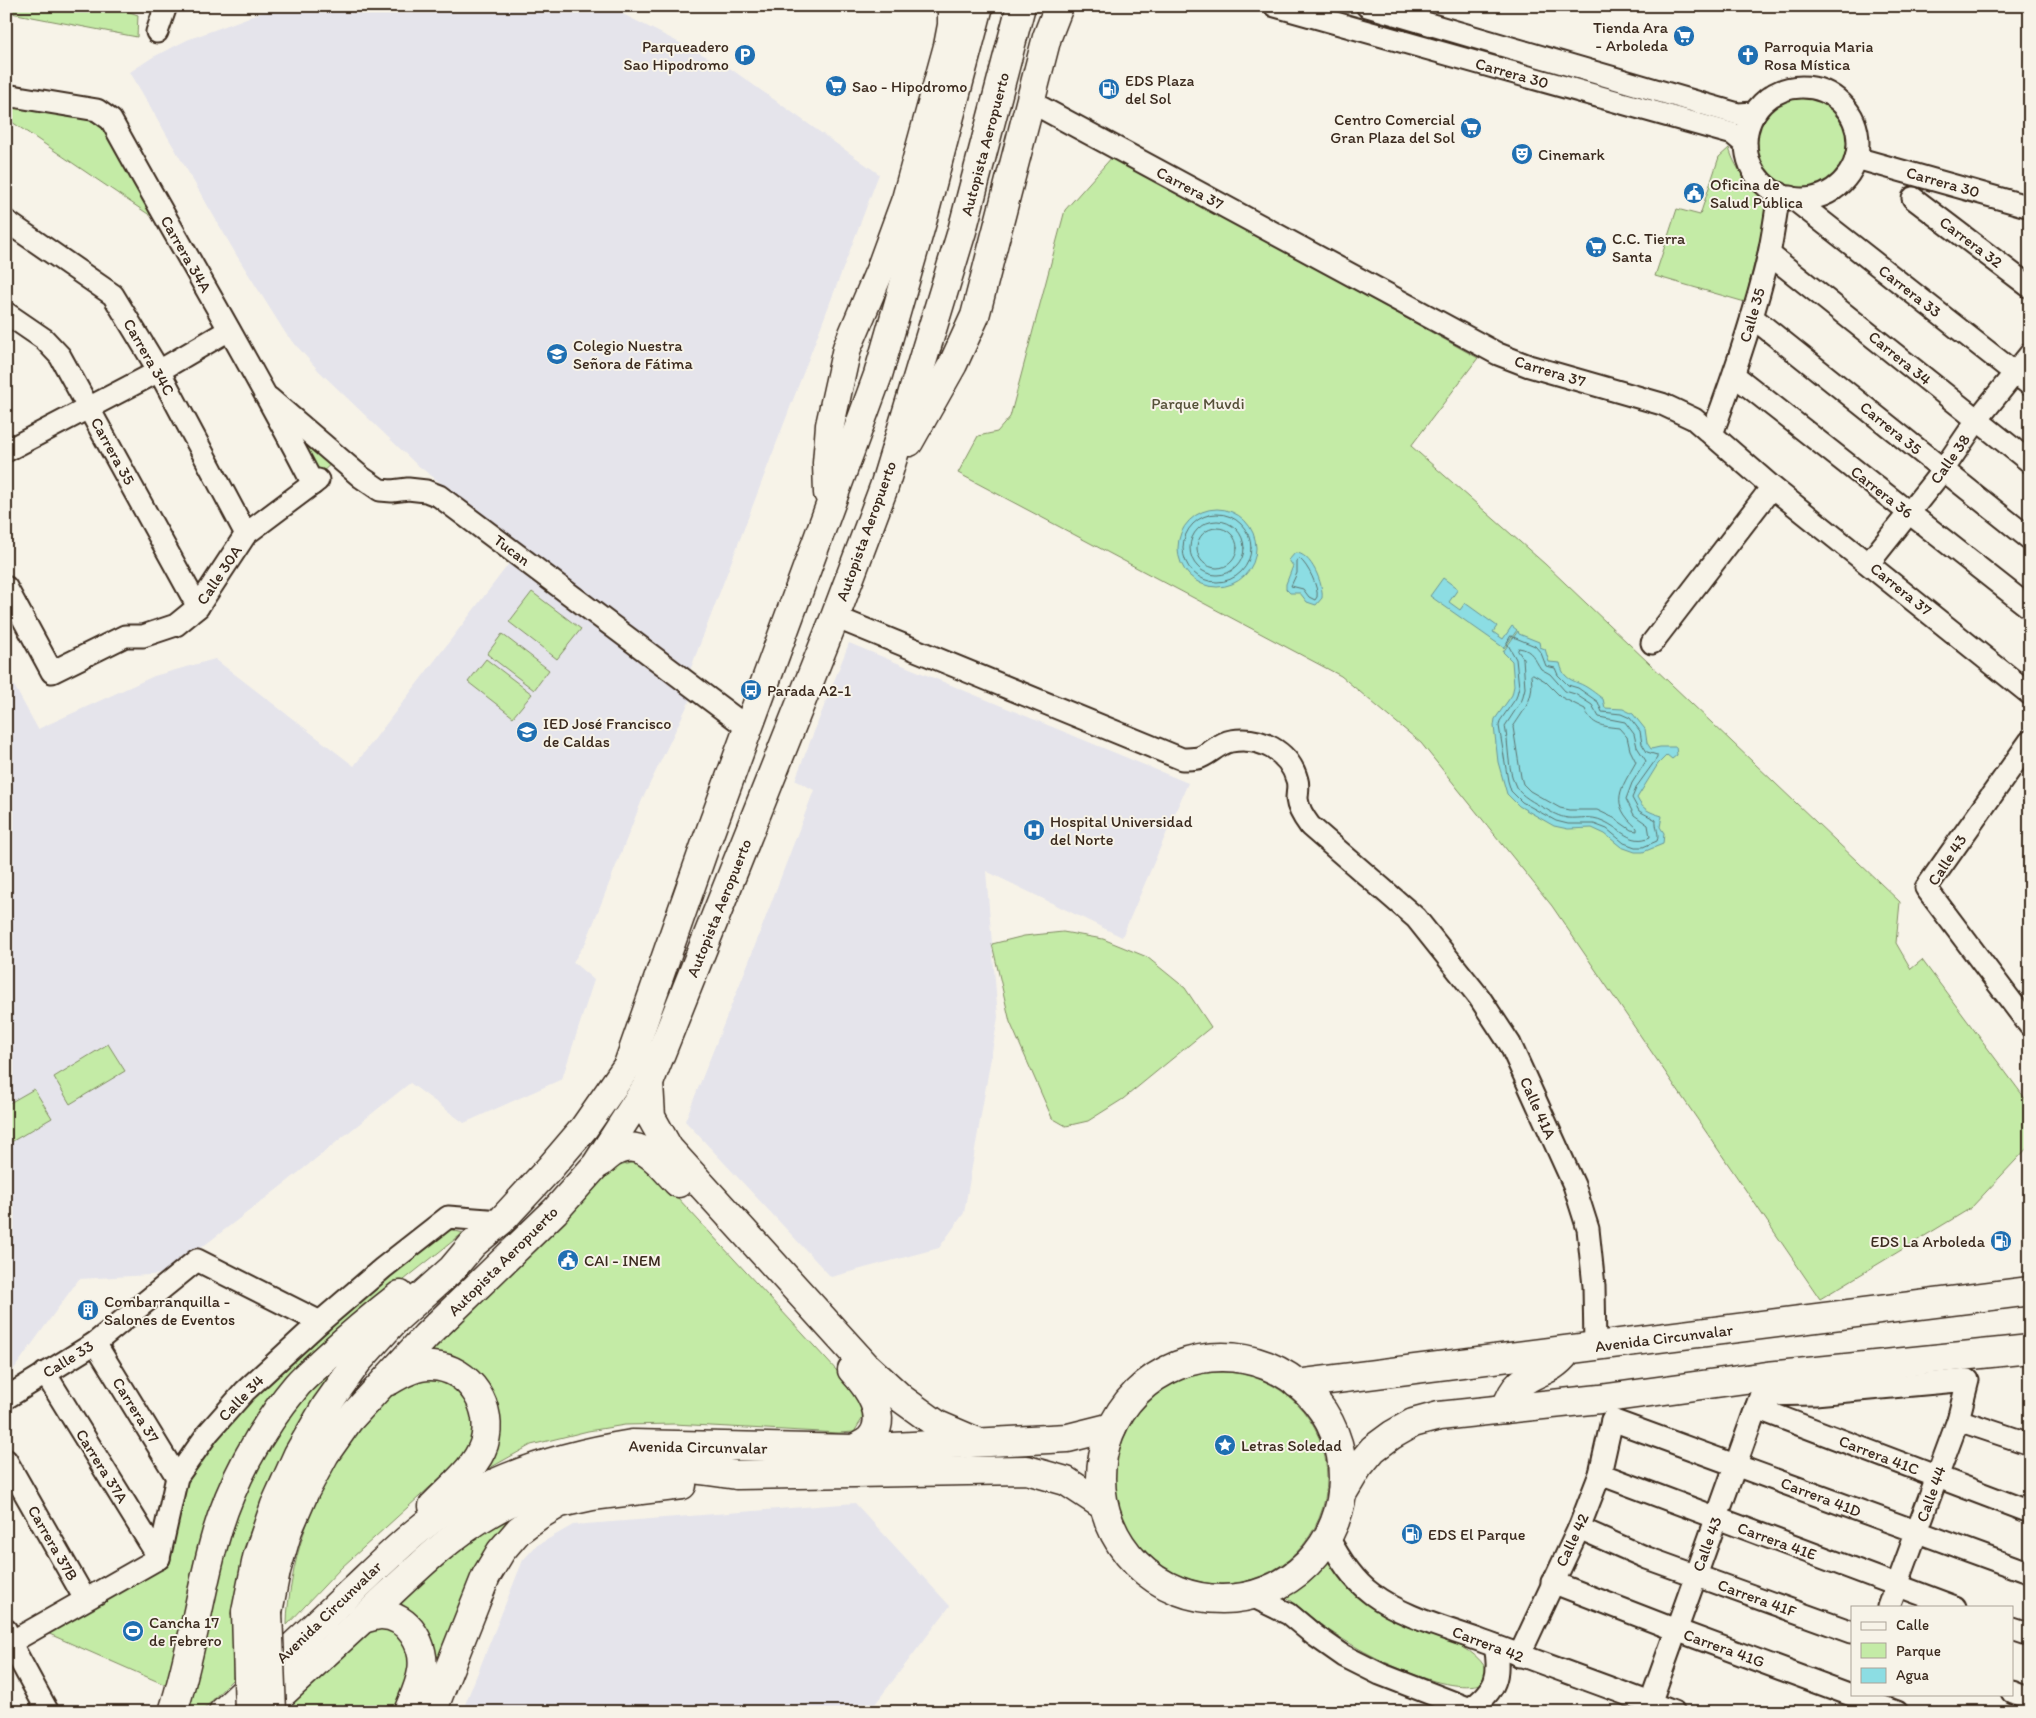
<svg xmlns="http://www.w3.org/2000/svg" width="2036" height="1718" font-family="Itim,sans-serif">
  <rect width="100%" height="100%" fill="#f7f3e8"/>
  <filter id="ink" filterUnits="userSpaceOnUse"><feTurbulence type="fractalNoise" baseFrequency=".02" numOctaves="2"/><feDisplacementMap in="SourceGraphic" scale="10" xChannelSelector="R" yChannelSelector="G"/><feConvolveMatrix kernelMatrix="1 2 1 2 8 2 1 2 1" color-interpolation-filters="sRGB"/></filter>
  <g filter="url(#ink)">
    <g fill="#e5e4eb">
      <polygon points="279,6 613,6 619,12 731,69 879,174 689,673 416,464 319,371 286,334 237,256 130,72 153,57 187,40"/>
      <polygon points="511,561 691,698 642,800 586,942 573,962 594,980 562,1079 464,1123 410,1083 288,1181 167,1274 79,1279 6,1380 6,671 38,729 154,676 215,659 354,766"/>
      <polygon points="849,643 1188,783 1122,937 986,871 998,1017 964,1213 939,1248 831,1277 685,1121 751,956 814,790 795,780"/>
      <polygon points="855,1503 950,1606 869,1712 462,1712 523,1560 536,1546 573,1525"/>
    </g>
    <g fill="#c4eba6" stroke="#808a62">
      <polygon points="6,6 113,6 138,15 137,37 6,12"/>
      <circle cx="1802" cy="144" r="48"/>
      <polygon points="6,98 108,123 154,218 6,118"/>
      <path d="M1729,148c8,26 20,34 41,49l-25,105 -90,-26 22,-67 23,6 19,-58z"/>
      <polygon points="1113,156 1478,358 1411,446 1545,564 1900,902 1896,943 1911,969 1922,960 2030,1105 2030,1145 1971,1208 1820,1299 1552,906 1421,743 1341,676 958,473 978,436 997,432 1010,417 1065,210"/>
      <polygon points="292,433 336,459 318,476"/>
      <polygon points="532,592 581,629 557,659 509,622"/>
      <polygon points="502,634 549,670 534,690 487,654"/>
      <polygon points="486,659 532,694 513,717 468,682"/>
      <polygon points="1063,932 1103,939 1147,957 1185,988 1211,1027 1123,1099 1088,1121 1066,1126 1052,1118 1010,1022 992,944 1024,936"/>
      <polygon points="108,1044 125,1071 70,1104 54,1077"/>
      <polygon points="34,1089 52,1118 6,1145 6,1105"/>
      <path d="M639,1161l15,11 206,224 4,20 -10,16 -15,1 -165,-9 -49,1 -37,6 -57,14 -43,24c15,-30 15,-39 5,-71l-74,-42 188,-187z"/>
      <polygon points="452,1230 463,1233 370,1307 264,1412 170,1687 38,1629 163,1563 187,1469 210,1439 293,1355 441,1232"/>
      <polygon points="435,1276 292,1439 271,1477 244,1548 234,1612 233,1679 201,1712 182,1712 244,1486 303,1389"/>
      <circle cx="1221" cy="1478" r="106"/>
      <path d="M428,1378l15,4 13,7 9,10 7,13 3,11 -5,23 -17,20 -112,102 -54,57c0,-15 2,-29 5,-45 11,-63 40,-121 83,-169 7,-8 14,-19 24,-24 8,-4 20,-6 29,-9z"/>
      <polygon points="529,1504 437,1668 430,1664 385,1611 470,1537"/>
      <path d="M1329,1556c13,13 26,26 38,39 5,5 11,12 17,17 30,22 89,25 104,61l-4,10c-42,15 -130,-34 -164,-59 -13,-10 -24,-20 -36,-29l24,-16z"/>
      <polygon points="371,1627 388,1627 403,1637 413,1671 398,1712 287,1712 287,1705"/>
    </g>
    <g fill="#8cdde3" stroke="#6c9594">
      <circle cx="1217" cy="548" r="39"/>
      <path d="M1295,553c16,-1 29,32 27,45l-6,7 -9,-3 -7,-9h-10l-4,-4v-5l7,-18 -4,-6z"/>
      <polygon points="1443,578 1458,589 1449,602 1460,610 1465,603 1497,626 1493,632 1503,639 1512,626 1517,630 1504,648 1430,596"/>
      <path d="M1518,631l1,3 20,8 1,5 5,2 4,13 11,1c3,13 7,15 18,20 9,3 18,11 25,16l2,9 18,1 10,5 12,15 2,14 4,6 9,-2h16l1,8 -5,4 -5,-4 -9,9 -21,34c6,12 12,14 25,18l-2,11 4,6 -1,11 -20,8h-8l-14,-5 -16,-13 -13,-6 -24,1 -14,-3 -35,-20 -12,-12 -9,-32 -4,-36 1,-7 17,-24 2,-9 -2,-25 -9,-9z"/>
    </g>
    <g fill="none" stroke-linecap="round" stroke-linejoin="round">
      <g stroke="#5b726d" stroke-width="1">
        <circle cx="1217" cy="548" r="34"/>
        <circle cx="1217" cy="548" r="27"/>
        <circle cx="1217" cy="548" r="20"/>
        <path d="M1300,559c8,6 19,29 17,38l-2,3 -6,-3 -6,-8 -12,-3 6,-13v-12z"/>
        <path d="M1511,636l24,10 6,7 5,13 9,2 3,7 10,10 10,3 20,14 4,10 19,2 9,4 10,13 2,13 5,8 10,3v3l-20,28 -5,12 7,13 17,9c-1,7 4,14 1,21l-14,6h-8l-11,-4 -17,-14 -13,-5h-26l-12,-3 -34,-19 -11,-11 -3,-10 -9,-55 1,-5 16,-23 3,-11 -3,-28 -9,-16z"/>
        <path d="M1519,648c14,2 15,11 22,21l9,5 15,17 10,3 17,11 7,12 26,5 9,12 3,13 9,14 -14,22 -6,16 8,16 14,10 2,12c-19,9 -30,-9 -47,-16 -13,-6 -22,-2 -35,-3 -9,-1 -17,-6 -24,-10 -9,-5 -23,-12 -28,-21 -9,-18 -7,-42 -11,-61l17,-26 3,-12 -2,-30 -5,-7z"/>
        <path d="M1533,674l12,7 16,16 24,12c7,17 17,17 34,19l8,9 3,13 6,12c-15,27 -28,41 1,66v3l-6,-1 -17,-12 -17,-8h-28l-9,-2 -30,-17 -7,-7 -2,-7 -8,-50c11,-17 22,-29 18,-51z"/>
      </g>
      <g stroke="#3b2a1e" stroke-width="25">
        <g id="minor">
          <polyline points="1275,6 1733,134 1746,145"/>
          <polyline points="1367,6 1738,114 1755,113"/>
          <polyline points="157,32 166,6"/>
          <circle cx="1802" cy="143" r="56"/>
          <path d="M6,95l91,15 14,10c67,122 139,241 202,364"/>
          <polyline points="1031,102 1498,354 1529,366 1662,404 1694,419 1772,487 2030,694"/>
          <polyline points="1856,158 2030,207"/>
          <polyline points="1791,197 2030,385"/>
          <polyline points="1913,198 2030,287"/>
          <polyline points="6,221 113,295 159,371 246,534"/>
          <polyline points="1769,254 2030,462"/>
          <polyline points="6,313 44,339 60,356 198,607"/>
          <polyline points="1752,317 2030,539"/>
          <polyline points="1734,375 2030,608"/>
          <polyline points="269,398 361,477 380,490 392,491 408,489 426,491 439,496 748,728"/>
          <path d="M1712,434c22,-59 43,-119 57,-180 4,-20 7,-40 10,-61"/>
          <polyline points="6,451 159,371 229,330"/>
          <polyline points="1869,563 1943,470 1977,420 2030,354"/>
          <polyline points="6,587 52,672 125,636 143,636 176,625 198,607 246,534 318,480"/>
          <path d="M835,617l347,142c5,0 11,0 16,-1 10,-2 20,-15 33,-17 29,-5 58,10 66,39 2,6 0,13 0,19 1,10 7,19 13,27l106,92 63,79 31,47 64,141 14,44 6,57 1,60"/>
          <polyline points="1652,643 1772,487"/>
          <polyline points="2030,741 1926,888 2030,1026"/>
          <polyline points="95,1343 177,1477"/>
          <polyline points="45,1373 159,1558"/>
          <polyline points="1761,1395 1815,1394 1968,1380 1958,1420 1889,1607"/>
          <polyline points="6,1398 95,1343 197,1260 320,1322"/>
          <polyline points="1756,1408 2030,1512"/>
          <polyline points="1612,1420 2030,1573"/>
          <polyline points="1958,1420 2030,1444"/>
          <polyline points="6,1460 85,1599"/>
          <polyline points="1600,1474 1955,1607"/>
          <polyline points="1579,1528 1647,1558 1852,1632"/>
          <path d="M1328,1537c11,21 24,42 44,57 31,23 71,33 107,46 65,24 130,47 195,72"/>
          <polyline points="1552,1582 1676,1630 1897,1712"/>
          <polyline points="1252,1596 1289,1614 1314,1635 1344,1656 1380,1674 1478,1712"/>
          <polyline points="2012,1629 2030,1635"/>
          <polyline points="6,1630 10,1642 48,1712"/>
          <polyline points="6,1645 159,1558 177,1477 208,1433 245,1391 320,1322 383,1268 448,1217 501,1221"/>
          <polyline points="1519,1656 1579,1528 1600,1474 1612,1420"/>
          <polyline points="2012,1692 2030,1699"/>
          <path d="M1470,1709c26,-18 31,-33 25,-63"/>
          <polyline points="1647,1712 1765,1383"/>
        </g>
      </g>
      <g stroke="#3b2a1e" stroke-width="31">
        <g id="highway">
          <polyline points="909,442 953,364 975,316 1047,37 1059,6"/>
          <polyline points="828,493 827,463 830,425 847,348 880,270 906,199 948,46 952,25 952,6"/>
          <polyline points="649,1083 651,1117 669,1149 865,1365 902,1399 938,1425 973,1440"/>
          <path d="M600,1163c5,-4 10,-9 16,-12 26,-14 46,15 62,32"/>
          <circle cx="1222" cy="1478" r="121"/>
          <path d="M852,1370c15,16 38,47 18,69 -4,4 -11,7 -16,10"/>
          <path d="M389,1381c13,-8 28,-16 43,-15 38,2 63,42 52,78 -8,24 -33,43 -51,62"/>
          <polyline points="1297,1384 2030,1291"/>
          <path d="M1506,1409c12,-42 40,-29 60,-56"/>
          <polyline points="1342,1494 1358,1467 1373,1449 1392,1435 1413,1423 1439,1416 1600,1399 1767,1376 2030,1349"/>
          <polyline points="246,1612 257,1558 275,1505 298,1454 326,1406 358,1361 396,1319 452,1269 473,1244 501,1221 549,1169 584,1128 628,1065 706,843 878,375 922,222 979,6"/>
          <polyline points="268,1612 276,1571 288,1530 305,1491 325,1454 349,1420 426,1336 555,1211 596,1165 649,1083 835,617 884,487 962,231 1021,6"/>
          <path d="M362,1619c6,-1 13,-4 19,-4 28,0 45,32 41,56 -2,14 -9,28 -14,41"/>
          <path d="M173,1712c18,-56 26,-114 41,-170 15,-56 46,-113 83,-157 8,-9 17,-16 25,-24 25,-23 51,-45 78,-66"/>
          <path d="M223,1712c43,-41 87,-81 130,-122 36,-34 73,-72 117,-95 51,-27 106,-42 162,-51l222,5 214,-11 44,-11"/>
          <path d="M262,1712c39,-36 78,-72 117,-108 34,-32 70,-68 111,-91 54,-32 138,-48 201,-44 15,1 30,4 45,6l291,-5 39,11 38,25"/>
          <polyline points="432,1712 486,1576 501,1551 519,1530 538,1516 560,1503 592,1496 682,1485"/>
        </g>
      </g>
      <use href="#minor" stroke="#f7f3e8" stroke-width="21"/>
      <use href="#highway" stroke="#f7f3e8" stroke-width="28"/>
      <g stroke="#3b2a1e" stroke-width="31" stroke-linecap="butt">
        <g id="highway-bridge">
          <polyline points="246,1612 249,1712"/>
          <polyline points="268,1612 272,1712"/>
        </g>
      </g>
      <use href="#highway-bridge" stroke="#f7f3e8" stroke-width="28"/>
    </g>
  </g>
  <defs>
    <g id="supermarket-disc" transform="scale(1.125)"><circle r="9.5" fill="#1f6fb2" stroke="#f7f3e8"/><path d="M-6-5.5h2.5l.6 2H6L4.5 2H-2.5L-4.4-4H-6ZM-1.5 3.2a1.3 1.3 0 1 0 .1 0ZM3 3.2a1.3 1.3 0 1 0 .1 0Z" fill="#fff"/></g>
    <g id="parking-disc" transform="scale(1.125)"><circle r="9.5" fill="#1f6fb2" stroke="#f7f3e8"/><path d="M-3.5-5.5H1a3.5 3.5 0 0 1 0 7H-1V5.5H-3.5ZM-1-3.4V-.6H.8a1.4 1.4 0 0 0 0-2.8Z" fill="#fff"/></g>
    <g id="church-disc" transform="scale(1.125)"><circle r="9.5" fill="#1f6fb2" stroke="#f7f3e8"/><path d="M-1.2-6h2.4v3.5h3.3v2.4h-3.3V6h-2.4V-.1h-3.3v-2.4h3.3Z" fill="#fff"/></g>
    <g id="fuel-disc" transform="scale(1.125)"><circle r="9.5" fill="#1f6fb2" stroke="#f7f3e8"/><path d="M-5.5-6h7V0h2V4h1.3V-2.5L3-4.5l.8-.8L6-3V5H2.5V1h-1V6h-7ZM-4.2-4.7v3.2H.2V-4.7Z" fill="#fff"/></g>
    <g id="theatre-disc" transform="scale(1.125)"><circle r="9.5" fill="#1f6fb2" stroke="#f7f3e8"/><path d="M-5-5.5Q0-4 5-5.5V0Q5 5 0 6Q-5 5-5 0ZM-3.3-2.5H-1v1.5H-3.3ZM1-2.5H3.3v1.5H1ZM-2.8 1Q0 5.5 2.8 1Z" fill="#fff"/></g>
    <g id="civic-disc" transform="scale(1.125)"><circle r="9.5" fill="#1f6fb2" stroke="#f7f3e8"/><path d="M-.6-6.5H3V-4.5H.6V-3L4-1V1h2V6H-6V1h2V-1L-.6-3ZM-1.2 2.5V6h2.4V2.5Z" fill="#fff"/></g>
    <g id="school-disc" transform="scale(1.125)"><circle r="9.5" fill="#1f6fb2" stroke="#f7f3e8"/><path d="M0-5L7-2L0 1L-7-2ZM-4 1L0 2.5L4 1V4Q0 6-4 4Z" fill="#fff"/></g>
    <g id="bus-disc" transform="scale(1.125)"><circle r="9.5" fill="#1f6fb2" stroke="#f7f3e8"/><path d="M-5-6H5V4H4V6H2V4H-2V6H-4V4H-5ZM-3.5-4V0h7V-4ZM-3.5 1.2v1.5H-2V1.2ZM2 1.2v1.5H3.5V1.2Z" fill="#fff"/></g>
    <g id="hospital-disc" transform="scale(1.125)"><circle r="9.5" fill="#1f6fb2" stroke="#f7f3e8"/><path d="M-5-5h3v3.5h4V-5h3V5h-3V1.5h-4V5h-3Z" fill="#fff"/></g>
    <g id="building-disc" transform="scale(1.125)"><circle r="9.5" fill="#1f6fb2" stroke="#f7f3e8"/><path d="M-4-6H4V6H1V3H-1V6H-4ZM-2.5-4.3h1.7v1.8h-1.7ZM.8-4.3h1.7v1.8H.8ZM-2.5-1h1.7V.8h-1.7ZM.8-1h1.7V.8H.8Z" fill="#fff"/></g>
    <g id="sight-disc" transform="scale(1.125)"><circle r="9.5" fill="#1f6fb2" stroke="#f7f3e8"/><path d="M0-6L1.8-2.2L6-1.7L2.9 1.2L3.7 5.4L0 3.3L-3.7 5.4L-2.9 1.2L-6-1.7L-1.8-2.2Z" fill="#fff"/></g>
    <g id="stadium-disc" transform="scale(1.125)"><circle r="9.5" fill="#1f6fb2" stroke="#f7f3e8"/><path d="M0-5a6.5 5 0 1 0 0 10a6.5 5 0 1 0 0-10ZM-3.5-1.8h7v3.6h-7Z" fill="#fff"/></g>
  </defs>
  <g fill-rule="evenodd">
    <use href="#supermarket-disc" x="1684" y="36"/>
    <use href="#parking-disc" x="745" y="55"/>
    <use href="#church-disc" x="1748" y="55"/>
    <use href="#supermarket-disc" x="836" y="86"/>
    <use href="#fuel-disc" x="1109" y="89"/>
    <use href="#supermarket-disc" x="1471" y="128"/>
    <use href="#theatre-disc" x="1522" y="154"/>
    <use href="#civic-disc" x="1694" y="193"/>
    <use href="#supermarket-disc" x="1596" y="247"/>
    <use href="#school-disc" x="557" y="354"/>
    <use href="#bus-disc" x="751" y="690"/>
    <use href="#school-disc" x="527" y="732"/>
    <use href="#hospital-disc" x="1034" y="830"/>
    <use href="#fuel-disc" x="2001" y="1241"/>
    <use href="#civic-disc" x="568" y="1260"/>
    <use href="#building-disc" x="88" y="1310"/>
    <use href="#sight-disc" x="1225" y="1445"/>
    <use href="#fuel-disc" x="1412" y="1534"/>
    <use href="#stadium-disc" x="133" y="1631"/>
  </g>
  <g text-anchor="middle" dominant-baseline="central" stroke-width="4" stroke-linejoin="round" paint-order="stroke">
    <g font-size="16" fill="#3b2a1e" stroke="#f7f3e8" text-anchor="start">
      <text x="1668" y="27" text-anchor="end">Tienda Ara<tspan x="1668" dy="18">- Arboleda</tspan></text>
      <text x="729" y="46" text-anchor="end">Parqueadero<tspan x="729" dy="18">Sao Hipodromo</tspan></text>
      <text x="1764" y="46">Parroquia Maria<tspan x="1764" dy="18">Rosa Mística</tspan></text>
      <text x="1125" y="80">EDS Plaza<tspan x="1125" dy="18">del Sol</tspan></text>
      <text x="852" y="86">Sao - Hipodromo</text>
      <text x="1455" y="119" text-anchor="end">Centro Comercial<tspan x="1455" dy="18">Gran Plaza del Sol</tspan></text>
      <text x="1538" y="154">Cinemark</text>
      <text x="1710" y="184">Oficina de<tspan x="1710" dy="18">Salud Pública</tspan></text>
      <text x="1612" y="238">C.C. Tierra<tspan x="1612" dy="18">Santa</tspan></text>
      <text x="573" y="345">Colegio Nuestra<tspan x="573" dy="18">Señora de Fátima</tspan></text>
      <text x="767" y="690">Parada A2-1</text>
      <text x="543" y="723">IED José Francisco<tspan x="543" dy="18">de Caldas</tspan></text>
      <text x="1050" y="821">Hospital Universidad<tspan x="1050" dy="18">del Norte</tspan></text>
      <text x="1985" y="1241" text-anchor="end">EDS La Arboleda</text>
      <text x="584" y="1260">CAI - INEM</text>
      <text x="104" y="1301">Combarranquilla -<tspan x="104" dy="18">Salones de Eventos</tspan></text>
      <text x="1241" y="1445">Letras Soledad</text>
      <text x="1428" y="1534">EDS El Parque</text>
      <text x="149" y="1622">Cancha 17<tspan x="149" dy="18">de Febrero</tspan></text>
    </g>
    <g font-size="16" fill="#3b2a1e" stroke="#f7f3e8">
      <text transform="translate(1512 73) rotate(16)">Carrera 30</text>
      <text transform="translate(985 144) rotate(-75)">Autopista Aeropuerto</text>
      <text transform="translate(1943 182) rotate(16)">Carrera 30</text>
      <text transform="translate(1190 188) rotate(28)">Carrera 37</text>
      <text transform="translate(1971 242) rotate(37)">Carrera 32</text>
      <text transform="translate(186 254) rotate(60)">Carrera 34A</text>
      <text transform="translate(1910 291) rotate(38)">Carrera 33</text>
      <text transform="translate(1752 315) rotate(-74)">Calle 35</text>
      <text transform="translate(149 357) rotate(60)">Carrera 34C</text>
      <text transform="translate(1900 358) rotate(39)">Carrera 34</text>
      <text transform="translate(1550 371) rotate(17)">Carrera 37</text>
      <text transform="translate(1891 428) rotate(39)">Carrera 35</text>
      <text transform="translate(113 451) rotate(61)">Carrera 35</text>
      <text transform="translate(1950 459) rotate(-55)">Calle 38</text>
      <text transform="translate(1882 492) rotate(38)">Carrera 36</text>
      <text transform="translate(866 531) rotate(-70)">Autopista Aeropuerto</text>
      <text transform="translate(512 550) rotate(37)">Tucan</text>
      <text transform="translate(219 575) rotate(-56)">Calle 30A</text>
      <text transform="translate(1901 589) rotate(39)">Carrera 37</text>
      <text transform="translate(1947 860) rotate(-57)">Calle 43</text>
      <text transform="translate(719 908) rotate(-68)">Autopista Aeropuerto</text>
      <text transform="translate(1538 1108) rotate(66)">Calle 41A</text>
      <text transform="translate(503 1261) rotate(-45)">Autopista Aeropuerto</text>
      <text transform="translate(1664 1338) rotate(-7)">Avenida Circunvalar</text>
      <text transform="translate(68 1359) rotate(-32)">Calle 33</text>
      <text transform="translate(241 1398) rotate(-46)">Calle 34</text>
      <text transform="translate(136 1410) rotate(58)">Carrera 37</text>
      <text transform="translate(698 1447) rotate(1)">Avenida Circunvalar</text>
      <text transform="translate(1879 1455) rotate(21)">Carrera 41C</text>
      <text transform="translate(102 1466) rotate(58)">Carrera 37A</text>
      <text transform="translate(1931 1494) rotate(-70)">Calle 44</text>
      <text transform="translate(1821 1497) rotate(21)">Carrera 41D</text>
      <text transform="translate(1572 1540) rotate(-65)">Calle 42</text>
      <text transform="translate(1777 1541) rotate(20)">Carrera 41E</text>
      <text transform="translate(53 1543) rotate(60)">Carrera 37B</text>
      <text transform="translate(1707 1544) rotate(-70)">Calle 43</text>
      <text transform="translate(1757 1598) rotate(20)">Carrera 41F</text>
      <text transform="translate(329 1612) rotate(-44)">Avenida Circunvalar</text>
      <text transform="translate(1488 1644) rotate(21)">Carrera 42</text>
      <text transform="translate(1724 1648) rotate(20)">Carrera 41G</text>
    </g>
    <g font-size="16" fill="#565139" stroke="#f7f3e8">
      <text x="1198" y="403">Parque Muvdi</text>
    </g>
  </g>
  <rect width="2036" height="1718" fill="none" stroke="#f7f3e8" stroke-width="25"/>
  <rect x="12" y="12" width="2011" height="1693" fill="none" stroke="#3b2a1e" stroke-width="2" filter="url(#ink)"/>
  <rect x="1851" y="1606" width="162" height="90" fill="#f7f3e8" stroke="#aca397"/>
  <rect x="1861" y="1622" width="25" height="8" fill="#f7f3e8" stroke="#aca397"/>
  <text x="1896" y="1630" font-size="15" fill="#3b2a1e">Calle</text>
  <rect x="1861" y="1643" width="25" height="15" fill="#c4eba6" stroke="#aca397"/>
  <text x="1896" y="1656" font-size="15" fill="#3b2a1e">Parque</text>
  <rect x="1861" y="1668" width="25" height="15" fill="#8cdde3" stroke="#aca397"/>
  <text x="1896" y="1680" font-size="15" fill="#3b2a1e">Agua</text>
</svg>
